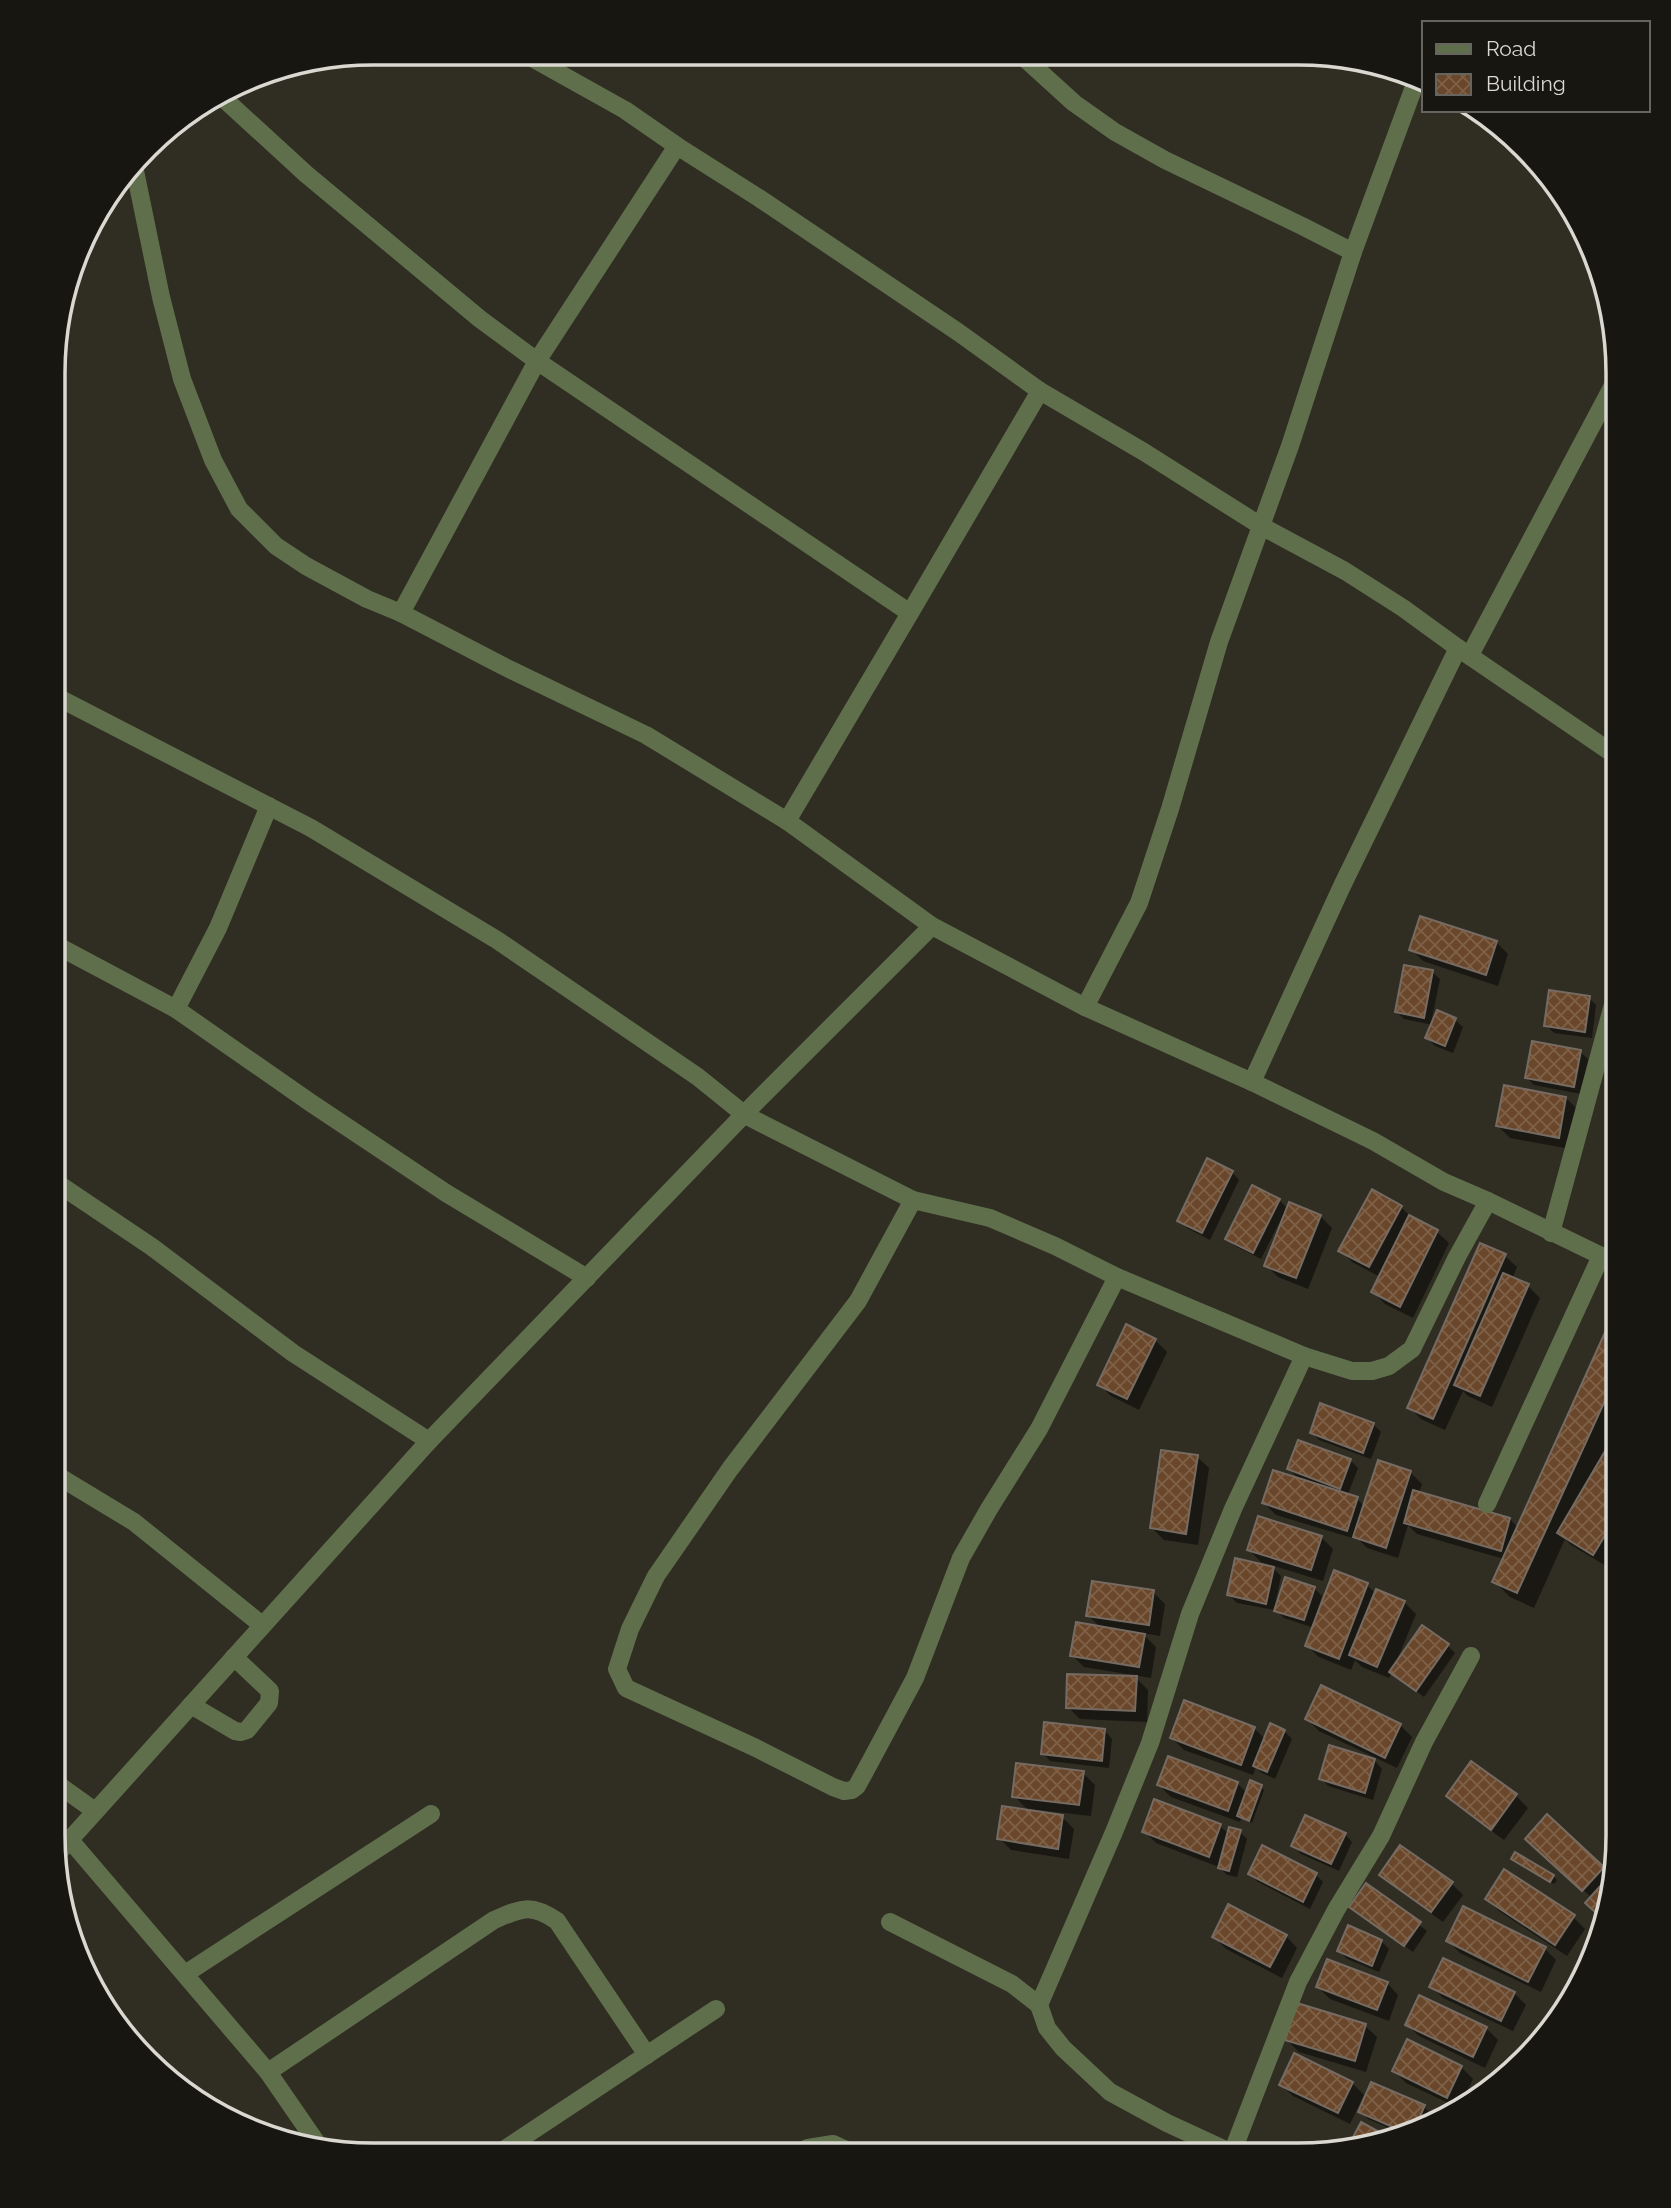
<svg xmlns="http://www.w3.org/2000/svg" width="1671" height="2208" font-family="Raleway,sans-serif">
  <defs>
    <pattern id="building-cross-hatch" width="8" height="8" patternUnits="userSpaceOnUse" patternTransform="scale(1.75)"><rect width="8" height="8" fill="#6a472a"/><path d="M0 0l8 8M0 8l8-8" fill="none" stroke="#7f6148"/></pattern>
  </defs>
  <rect width="100%" height="100%" fill="#302d22"/>
  <g fill="#0007">
    <polygon points="1496,942 1508,954 1498,986 1423,961 1411,949"/>
    <polygon points="1432,972 1440,979 1431,1023 1455,1020 1463,1027 1453,1053 1435,1046 1427,1038 1433,1025 1404,1019 1396,1011"/>
    <polygon points="1589,998 1596,1005 1592,1038 1554,1033 1546,1025"/>
    <polygon points="1580,1052 1588,1059 1581,1094 1534,1085 1527,1078"/>
    <polygon points="1566,1098 1578,1110 1570,1149 1510,1138 1498,1126"/>
    <polygon points="1232,1172 1239,1180 1210,1240 1187,1228 1179,1220"/>
    <polygon points="1279,1200 1288,1209 1320,1216 1332,1228 1308,1289 1278,1277 1266,1265 1286,1216 1283,1215 1261,1259 1235,1246 1227,1238"/>
    <polygon points="1401,1207 1413,1219 1437,1232 1449,1243 1413,1318 1385,1304 1373,1292 1380,1277 1352,1262 1341,1250"/>
    <polygon points="1505,1256 1517,1267 1512,1279 1528,1286 1540,1298 1492,1407 1468,1396 1463,1391 1445,1430 1421,1419 1409,1407"/>
    <polygon points="1608,1330 1618,1334 1618,1423 1609,1442 1612,1443 1618,1432 1618,1545 1606,1566 1571,1545 1565,1539 1534,1608 1510,1597 1494,1581 1504,1559 1417,1534 1408,1525 1398,1558 1367,1548 1359,1540 1276,1515 1264,1503 1300,1480 1289,1469 1350,1460 1358,1468 1348,1494 1357,1499 1365,1507 1410,1472 1422,1484 1419,1493 1510,1519 1518,1528"/>
    <polygon points="1155,1340 1167,1352 1139,1410 1111,1396 1099,1384"/>
    <polygon points="1373,1424 1381,1432 1371,1459 1319,1440 1312,1433"/>
    <polygon points="1197,1457 1209,1468 1198,1545 1164,1540 1152,1528"/>
    <polygon points="1321,1537 1333,1549 1323,1581 1261,1562 1249,1550"/>
    <polygon points="1272,1567 1281,1576 1274,1610 1237,1603 1229,1595"/>
    <polygon points="1367,1585 1376,1594 1404,1602 1416,1614 1395,1665 1447,1645 1455,1653 1424,1697 1392,1672 1389,1678 1362,1667 1355,1660 1351,1670 1319,1657 1307,1646 1314,1628 1284,1618 1275,1609 1314,1588 1322,1596 1316,1614 1319,1615"/>
    <polygon points="1153,1592 1165,1604 1160,1636 1142,1633 1156,1647 1151,1678 1084,1667 1072,1655 1101,1628 1088,1615"/>
    <polygon points="1136,1678 1148,1690 1147,1722 1080,1719 1068,1707"/>
    <polygon points="1307,1719 1400,1725 1412,1737 1397,1768 1319,1731"/>
    <polygon points="1254,1728 1266,1740 1284,1731 1292,1739 1275,1779 1262,1773 1256,1767 1253,1775 1184,1750 1172,1738"/>
    <polygon points="1105,1731 1112,1739 1109,1768 1050,1761 1043,1753"/>
    <polygon points="1330,1747 1375,1761 1382,1769 1373,1800 1328,1786 1321,1778"/>
    <polygon points="1472,1764 1516,1796 1528,1808 1504,1840 1460,1808 1448,1796"/>
    <polygon points="1083,1773 1095,1785 1091,1816 1029,1809 1029,1811 1014,1796"/>
    <polygon points="1237,1783 1247,1793 1261,1787 1264,1790 1252,1823 1241,1818 1240,1822 1171,1797 1159,1785"/>
    <polygon points="1155,1801 1220,1826 1229,1834 1240,1832 1247,1839 1237,1877 1227,1875 1219,1867 1156,1843 1144,1831"/>
    <polygon points="1062,1817 1074,1829 1069,1859 1011,1850 999,1838"/>
    <polygon points="1548,1817 1613,1879 1608,1887 1611,1890 1605,1919 1592,1898 1540,1850"/>
    <polygon points="1345,1834 1352,1842 1339,1871 1301,1854 1294,1846"/>
    <polygon points="1516,1854 1553,1876 1557,1880 1554,1884 1517,1862"/>
    <polygon points="1250,1874 1316,1875 1323,1882 1310,1909 1258,1882"/>
    <polygon points="1381,1875 1451,1883 1463,1895 1443,1922 1393,1886"/>
    <polygon points="1367,1885 1427,1931 1413,1952 1359,1914"/>
    <polygon points="1487,1899 1573,1917 1585,1929 1567,1956 1499,1911"/>
    <polygon points="1286,1936 1297,1948 1282,1978 1226,1949 1214,1937"/>
    <polygon points="1381,1941 1389,1949 1379,1972 1347,1959 1339,1951"/>
    <polygon points="1448,1941 1544,1948 1556,1960 1541,1992 1460,1953"/>
    <polygon points="1387,1983 1398,1995 1389,2021 1330,1999 1318,1987"/>
    <polygon points="1431,1986 1514,1993 1526,2005 1513,2031 1443,1998"/>
    <polygon points="1407,2025 1486,2028 1498,2040 1485,2068 1419,2036"/>
    <polygon points="1365,2026 1377,2037 1366,2072 1299,2052 1287,2040"/>
    <polygon points="1461,2067 1473,2079 1459,2108 1406,2083 1394,2071"/>
    <polygon points="1352,2083 1364,2095 1350,2124 1293,2096 1281,2085"/>
    <polygon points="1424,2107 1431,2114 1426,2125 1398,2132 1368,2119 1361,2112"/>
  </g>
  <g fill="url(#building-cross-hatch)" stroke="#766b62" stroke-width="2">
    <polygon points="1420,916 1497,941 1486,975 1409,950"/>
    <polygon points="1404,965 1433,970 1424,1018 1395,1012"/>
    <polygon points="1549,990 1590,996 1585,1032 1544,1026"/>
    <polygon points="1437,1010 1456,1018 1445,1046 1425,1038"/>
    <polygon points="1532,1041 1581,1050 1574,1087 1525,1078"/>
    <polygon points="1504,1085 1566,1097 1559,1138 1496,1126"/>
    <polygon points="1207,1158 1233,1171 1202,1233 1177,1221"/>
    <polygon points="1252,1185 1280,1199 1253,1253 1225,1239"/>
    <polygon points="1372,1189 1402,1206 1369,1267 1338,1251"/>
    <polygon points="1289,1202 1321,1215 1296,1278 1264,1266"/>
    <polygon points="1409,1215 1438,1230 1400,1307 1371,1292"/>
    <polygon points="1480,1243 1506,1254 1433,1419 1407,1408"/>
    <polygon points="1503,1273 1529,1284 1480,1396 1454,1385"/>
    <polygon points="1126,1324 1156,1339 1127,1399 1097,1385"/>
    <polygon points="1607,1328 1618,1332 1618,1372 1517,1593 1492,1582"/>
    <polygon points="1320,1403 1374,1423 1363,1453 1310,1433"/>
    <polygon points="1618,1429 1618,1514 1593,1555 1557,1533"/>
    <polygon points="1298,1440 1351,1459 1340,1489 1287,1469"/>
    <polygon points="1161,1450 1198,1455 1186,1534 1150,1528"/>
    <polygon points="1378,1460 1411,1471 1386,1548 1353,1537"/>
    <polygon points="1273,1470 1358,1497 1347,1531 1262,1503"/>
    <polygon points="1413,1490 1510,1518 1501,1551 1404,1523"/>
    <polygon points="1258,1516 1322,1536 1311,1570 1247,1550"/>
    <polygon points="1235,1558 1274,1567 1266,1604 1227,1595"/>
    <polygon points="1334,1570 1368,1583 1339,1659 1305,1646"/>
    <polygon points="1285,1577 1315,1587 1304,1620 1274,1611"/>
    <polygon points="1092,1581 1154,1590 1149,1625 1086,1616"/>
    <polygon points="1376,1589 1405,1601 1377,1667 1349,1655"/>
    <polygon points="1076,1622 1145,1634 1139,1667 1070,1656"/>
    <polygon points="1422,1625 1449,1644 1416,1691 1389,1672"/>
    <polygon points="1067,1674 1137,1676 1135,1711 1066,1708"/>
    <polygon points="1321,1685 1401,1724 1385,1758 1305,1719"/>
    <polygon points="1184,1700 1255,1727 1241,1765 1170,1738"/>
    <polygon points="1044,1722 1105,1729 1102,1761 1041,1754"/>
    <polygon points="1270,1723 1285,1730 1267,1772 1253,1766"/>
    <polygon points="1329,1745 1375,1759 1365,1793 1319,1779"/>
    <polygon points="1168,1756 1238,1782 1228,1811 1157,1785"/>
    <polygon points="1471,1761 1517,1794 1491,1830 1446,1796"/>
    <polygon points="1016,1763 1084,1771 1079,1805 1012,1797"/>
    <polygon points="1250,1780 1262,1785 1249,1821 1237,1816"/>
    <polygon points="1154,1799 1221,1824 1209,1857 1142,1832"/>
    <polygon points="1002,1806 1063,1815 1058,1849 997,1839"/>
    <polygon points="1547,1814 1604,1867 1582,1891 1525,1839"/>
    <polygon points="1305,1815 1346,1833 1331,1864 1291,1846"/>
    <polygon points="1229,1827 1241,1830 1229,1871 1218,1868"/>
    <polygon points="1262,1845 1317,1873 1303,1902 1248,1874"/>
    <polygon points="1400,1845 1453,1882 1431,1912 1379,1875"/>
    <polygon points="1515,1852 1554,1875 1550,1882 1511,1859"/>
    <polygon points="1504,1869 1575,1915 1555,1945 1485,1899"/>
    <polygon points="1604,1882 1611,1888 1605,1921 1585,1903"/>
    <polygon points="1366,1883 1421,1922 1404,1946 1349,1907"/>
    <polygon points="1228,1904 1287,1935 1270,1967 1212,1937"/>
    <polygon points="1463,1906 1546,1947 1528,1982 1446,1941"/>
    <polygon points="1348,1925 1382,1940 1372,1966 1337,1951"/>
    <polygon points="1443,1958 1515,1992 1501,2021 1429,1987"/>
    <polygon points="1327,1959 1388,1982 1377,2010 1316,1987"/>
    <polygon points="1419,1995 1487,2027 1473,2057 1405,2025"/>
    <polygon points="1297,2003 1366,2024 1355,2061 1285,2040"/>
    <polygon points="1407,2039 1462,2066 1447,2098 1392,2071"/>
    <polygon points="1294,2053 1353,2082 1338,2113 1279,2085"/>
    <polygon points="1371,2082 1425,2105 1415,2128 1402,2131 1358,2112"/>
    <polygon points="1361,2122 1385,2135 1350,2143"/>
  </g>
  <g fill="none" stroke-linecap="round" stroke-linejoin="round">
    <g stroke="#5f6f4c" stroke-width="18">
      <polyline points="523,53 625,110 677,146 759,198 958,332 1040,391 1144,452 1261,526 1219,642 1170,809 1139,903 1085,1007"/>
      <polyline points="1020,54 1074,103 1115,132 1165,160 1302,226 1353,252"/>
      <polyline points="1418,76 1353,252 1290,446 1261,526 1345,571 1403,608 1458,648"/>
      <polyline points="222,97 306,174 480,319 537,361 677,146"/>
      <polyline points="134,166 161,297 182,379 213,460 239,509 276,546 306,566 367,599 401,613 505,667 646,735 787,821 932,926 1085,1007 1252,1082 1373,1141 1444,1182 1488,1201 1618,1264"/>
      <polyline points="401,613 537,361 910,613 1040,391"/>
      <polyline points="1470,655 1618,376"/>
      <polyline points="55,696 311,828 497,940 698,1077 745,1115 913,1200 990,1218 1055,1246 1117,1277 1304,1356 1352,1371 1372,1371 1389,1366 1412,1349 1457,1257 1488,1201"/>
      <polyline points="787,821 910,613"/>
      <polyline points="54,944 176,1009 311,1103 446,1193 587,1278"/>
      <polyline points="176,1009 218,928 269,806"/>
      <polyline points="1252,1082 1342,886 1458,648 1618,757"/>
      <polyline points="54,1181 152,1247 293,1353 429,1441"/>
      <polyline points="913,1200 858,1301 730,1469 656,1576 630,1629 617,1669 626,1688 756,1748 833,1787 844,1791 852,1790 857,1786 869,1764 915,1678 961,1558 989,1509 1039,1429 1117,1277"/>
      <polyline points="1551,1233 1618,986"/>
      <polyline points="53,1473 134,1522 262,1625"/>
      <polyline points="1487,1504 1601,1256"/>
      <polyline points="191,1705 235,1731 241,1732 247,1730 269,1703 270,1691 234,1657"/>
      <polyline points="53,1781 95,1811"/>
      <polyline points="70,1840 268,2072 321,2149"/>
      <polyline points="57,1854 429,1441 756,1102 932,926"/>
      <polyline points="890,1922 1012,1984 1039,2005 1114,1832 1150,1743 1190,1614 1233,1509 1304,1356"/>
      <polyline points="185,1974 431,1814"/>
      <polyline points="1039,2005 1047,2028 1063,2048 1110,2092 1167,2123 1232,2153 1298,1982 1336,1910 1381,1836 1424,1742 1471,1656"/>
      <path d="M268,2072l226,-152c28,-12 37,-17 63,1l90,134"/>
      <polyline points="499,2153 716,2009"/>
      <polyline points="795,2154 808,2148 833,2144 855,2154"/>
    </g>
  </g>
  <path d="M0 0H1671V2208H0ZM373 65H1298A308 308 0 0 1 1606 373V1835A308 308 0 0 1 1298 2143H373A308 308 0 0 1 65 1835V373A308 308 0 0 1 373 65Z" fill="#171611" fill-rule="evenodd"/>
  <path fill="none" stroke="#dad8d1" stroke-width="3.5" d="M373 65H1298A308 308 0 0 1 1606 373V1835A308 308 0 0 1 1298 2143H373A308 308 0 0 1 65 1835V373A308 308 0 0 1 373 65Z"/>
  <rect x="1422" y="21" width="228" height="91" fill="#171611" stroke="#65645e" stroke-width="2"/>
  <rect x="1436" y="44" width="35" height="10" fill="#5f6f4c" stroke="#65645e" stroke-width="2"/>
  <text x="1486" y="56" font-size="21" fill="#dad8d1">Road</text>
  <rect x="1436" y="74" width="35" height="21" fill="url(#building-cross-hatch)" stroke="#65645e" stroke-width="2"/>
  <text x="1486" y="91" font-size="21" fill="#dad8d1">Building</text>
</svg>
